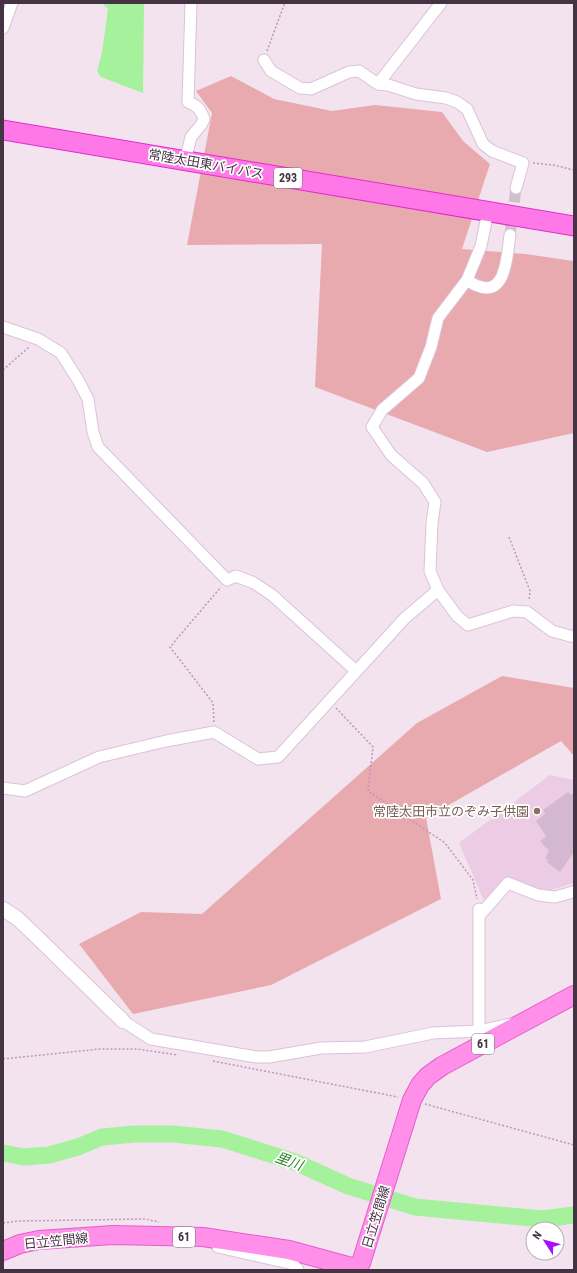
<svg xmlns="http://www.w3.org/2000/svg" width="577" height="1273" font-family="'Roboto Condensed','Noto Sans JP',sans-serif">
  <rect width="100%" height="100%" fill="#f2e3ef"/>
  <polygon fill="#eccce5" points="550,775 574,780 574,883 541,893 510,879 485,903 459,843"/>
  <g fill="#e8aaae">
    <polygon points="231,76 274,99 332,111 375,105 442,112 463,141 490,164 462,249 525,254 574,261 574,433 487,452 315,387 322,244 187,245 212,113 196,91"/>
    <polygon points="502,676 574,688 574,756 561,741 426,818 441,899 271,985 133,1014 79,944 141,912 202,914 417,723"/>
  </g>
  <polygon fill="#a5f19c" points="102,3 144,3 143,93 101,77 97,71 102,53 108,9"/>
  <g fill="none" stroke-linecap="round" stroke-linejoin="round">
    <polyline stroke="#a5f19c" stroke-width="17" points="3,1153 24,1157 49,1155 78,1147 102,1137 135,1134 173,1134 222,1139 295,1162 348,1186 415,1207 542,1219 574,1215"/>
  </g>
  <polygon fill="#d4b8d1" points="568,792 571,795 574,793 574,852 560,872 547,862 548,860 545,858 549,851 540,841 546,836 536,821 545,814 543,810"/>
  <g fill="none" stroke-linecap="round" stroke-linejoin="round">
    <polyline stroke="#cfc0cc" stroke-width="11" stroke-dasharray="11 5.5" stroke-linecap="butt" points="510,235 516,188"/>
    <g stroke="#dbc2d8" stroke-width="13">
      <g id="minor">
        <polyline points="3,28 12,3"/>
        <polyline points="264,60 271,71 300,88 311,89 349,72 359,71 378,84 388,85 416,94 446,98 457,102 467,109 483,144 492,151 523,163 516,188"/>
        <polyline points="378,84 441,3"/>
        <path d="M185,161l6,-24 10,-12 3,-6c-3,-9 -7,-14 -16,-17l3,-99"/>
        <polyline points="488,211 481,246 467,280 438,318 431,347 419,378 382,410 372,427 391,455 423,483 435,502 432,523 430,571 438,590 457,616 468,625 513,611 527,612 552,631 574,637"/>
        <path d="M467,280c3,2 7,5 11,6 29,11 29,-33 32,-51"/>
        <polyline points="3,327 38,339 61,353 78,380 88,399 93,432 98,447 227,580 236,576 254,583 272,595 356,671"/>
        <polyline points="3,788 25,791 99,757 166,741 214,732 258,759 278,757 405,618 438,590"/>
        <polyline points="479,916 508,883 538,895 555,897 573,892"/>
        <polyline points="123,1021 151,1039 257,1057 269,1057 321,1048 365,1047 433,1033 479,1031 510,1024"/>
        <polyline points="479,1031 479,909"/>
        <polyline points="218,1247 293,1264 298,1270"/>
      </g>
    </g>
    <g stroke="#dbc2d8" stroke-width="16">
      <polyline id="tertiary" points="3,909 17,918 36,936 123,1021"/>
    </g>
    <g stroke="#e65dcc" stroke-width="20">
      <polyline id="primary" points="3,1251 20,1244 39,1240 113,1235 203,1237 289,1250 355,1268 358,1267 361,1263 412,1100 420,1085 428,1076 442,1066 574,995"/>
    </g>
    <g stroke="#e02ecb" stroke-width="21">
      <polyline id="trunk" points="3,130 574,226"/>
    </g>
    <g stroke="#bf96ba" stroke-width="1.5" stroke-dasharray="2 2" stroke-linecap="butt">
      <polyline points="267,51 284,5 287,3"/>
      <polyline points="533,163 553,165 574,170"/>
      <polyline points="3,370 29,347"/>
      <polyline points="509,537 530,591 529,601"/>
      <polyline points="336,708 373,747 368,791 445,843 473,880 477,899"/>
      <polyline points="214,722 213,703 170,647 221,587"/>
      <polyline points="3,1059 100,1049 137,1049 178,1055"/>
      <polyline points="213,1061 398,1097"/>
      <polyline points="425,1104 574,1145"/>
      <polyline points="3,1223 20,1221 145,1219 159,1222"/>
    </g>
    <use href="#minor" stroke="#fff" stroke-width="11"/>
    <use href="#tertiary" stroke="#fff" stroke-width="14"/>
    <use href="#primary" stroke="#ff8fe8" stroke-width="18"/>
    <use href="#trunk" stroke="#ff78e8" stroke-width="19"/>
  </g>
  <circle fill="#8d6e63" stroke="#fff" stroke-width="1.5" cx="537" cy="811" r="4"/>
  <g text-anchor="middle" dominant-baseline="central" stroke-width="3.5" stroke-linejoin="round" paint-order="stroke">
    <g fill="#fff" stroke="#7c707b" stroke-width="1">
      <rect x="274" y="168" width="28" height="20" rx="3"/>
      <rect x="472" y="1034" width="22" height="20" rx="3"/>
      <rect x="173" y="1227" width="22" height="20" rx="3"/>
    </g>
    <g font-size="12" font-weight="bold" fill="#443342">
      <text x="288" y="178">293</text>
      <text x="483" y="1044">61</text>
      <text x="184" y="1237">61</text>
    </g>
    <g font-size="13" fill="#443342" stroke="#fff">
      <text transform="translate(206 164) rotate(10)">常陸太田東バイパス</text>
      <text transform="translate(376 1217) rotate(-73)">日立笠間線</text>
      <text transform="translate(56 1241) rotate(-6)">日立笠間線</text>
    </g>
    <g font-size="13" fill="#785e54" stroke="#fff" text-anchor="end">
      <text x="529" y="811">常陸太田市立のぞみ子供園</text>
    </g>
    <g font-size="14" font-style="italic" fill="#2c8123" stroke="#fff">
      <text transform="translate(289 1161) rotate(20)">里川</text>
    </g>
  </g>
  <rect width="577" height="1273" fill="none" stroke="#443342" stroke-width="8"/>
  <g transform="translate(545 1241) rotate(306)"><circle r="19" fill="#ffffff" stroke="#b4adb3"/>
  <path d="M0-3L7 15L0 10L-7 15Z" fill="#a70dff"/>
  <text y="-6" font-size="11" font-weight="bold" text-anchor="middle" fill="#443342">N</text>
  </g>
</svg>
